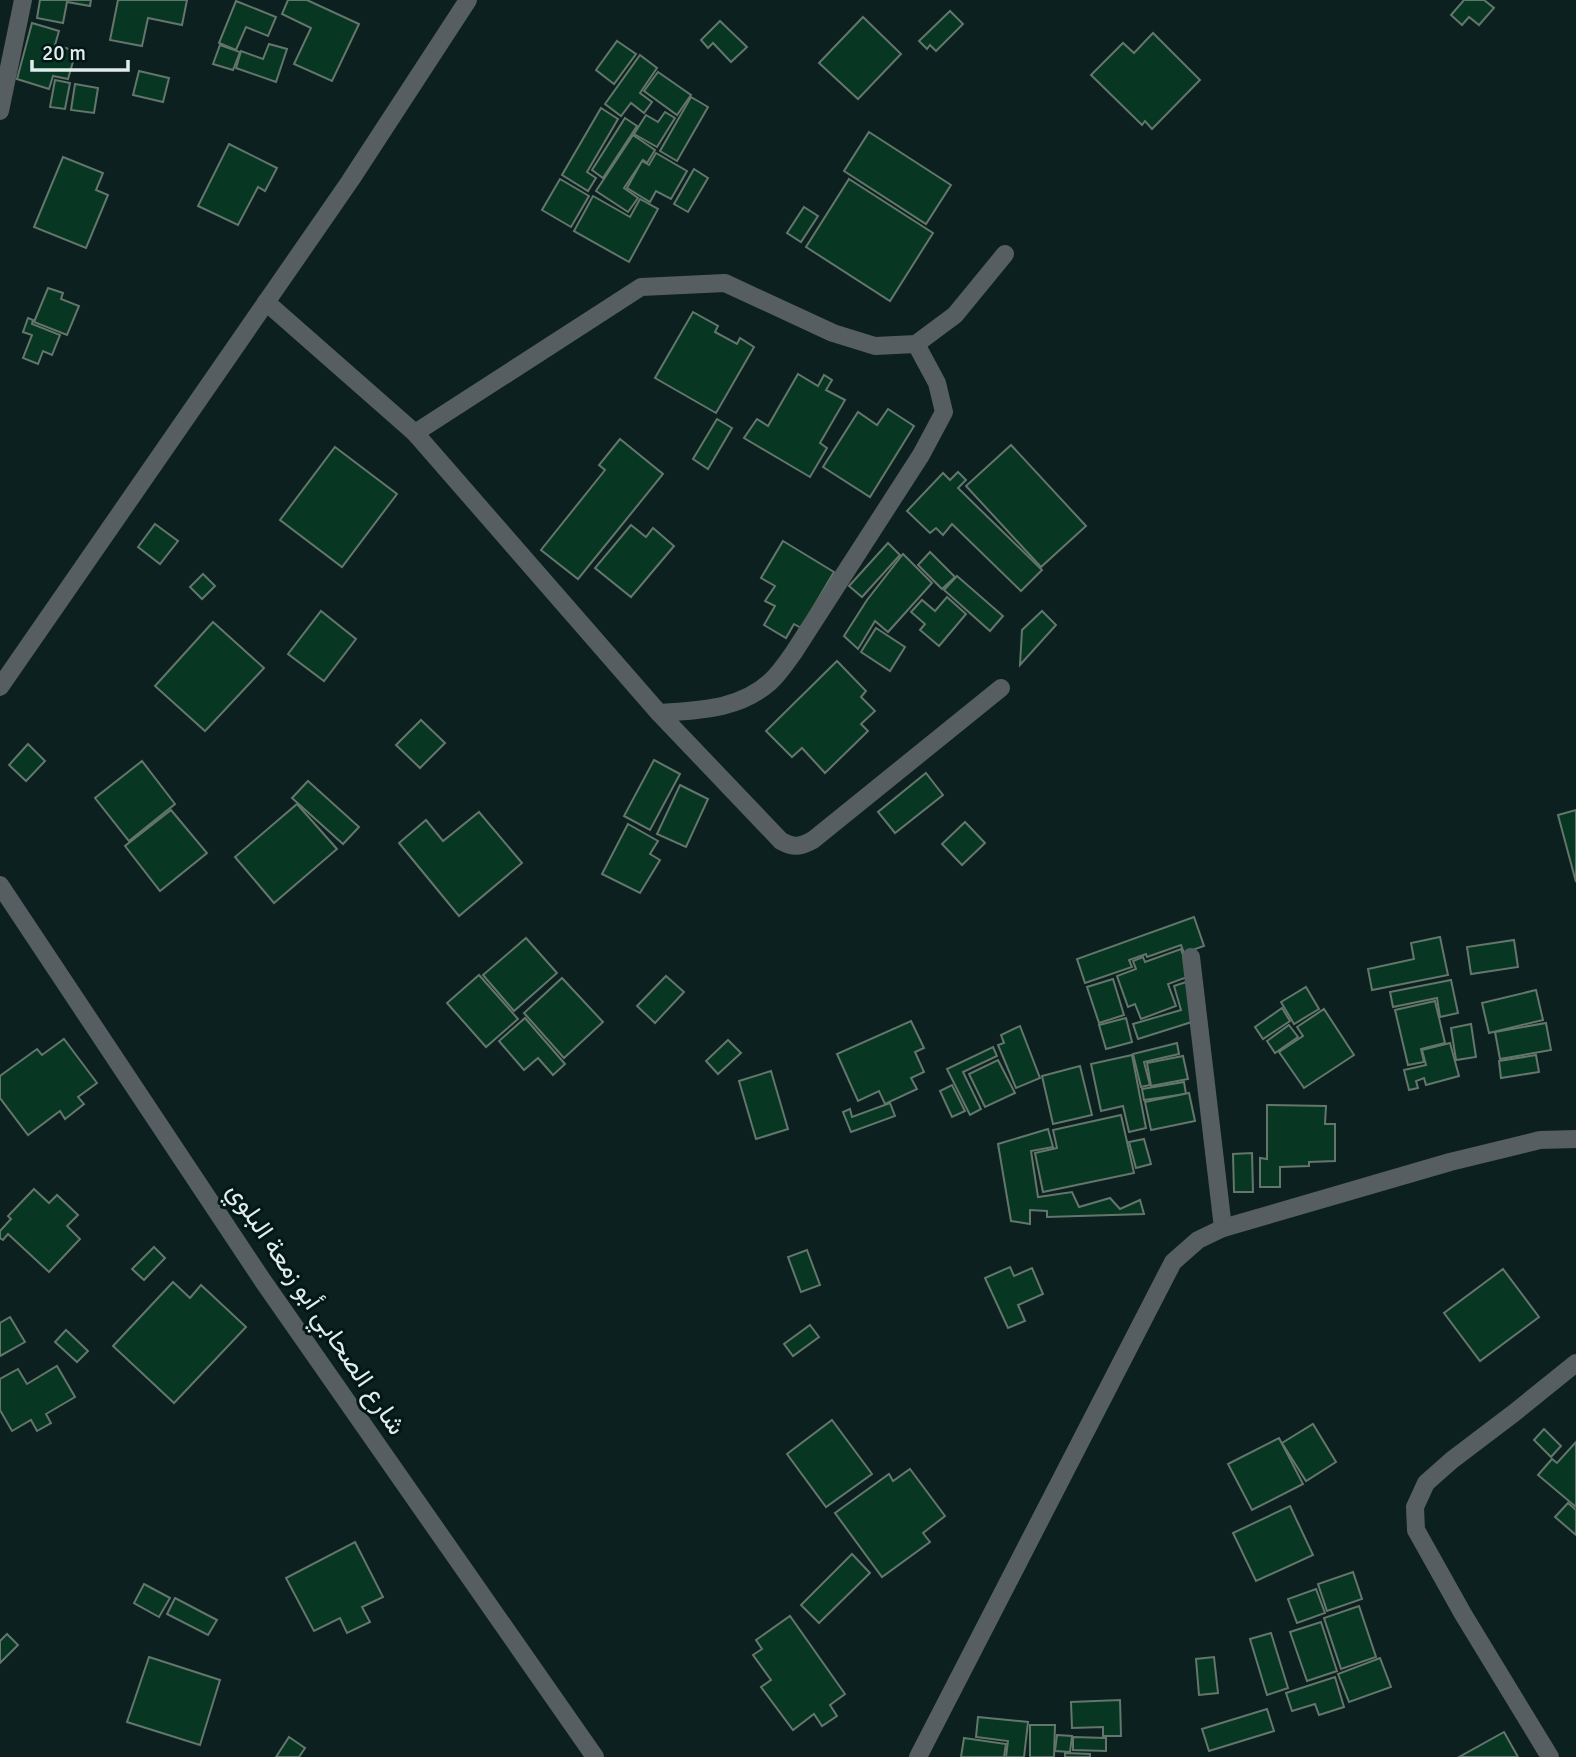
<svg xmlns="http://www.w3.org/2000/svg" width="1576" height="1757" font-family="Signika,Vazirmatn,sans-serif">
  <rect width="100%" height="100%" fill="#0c2020"/>
  <g fill="#073723" stroke="#64756b" stroke-width="2">
    <polygon points="40,0 91,0 90,6 67,2 63,23 37,18"/>
    <polygon points="118,0 187,0 182,25 148,18 142,46 110,40"/>
    <polygon points="288,0 307,0 359,24 332,81 294,64 311,28 282,14"/>
    <polygon points="1464,0 1484,0 1494,8 1479,25 1469,17 1462,25 1451,15"/>
    <polygon points="236,1 276,17 268,36 246,27 236,50 219,43"/>
    <polygon points="950,11 963,24 936,51 930,45 927,49 919,41"/>
    <polygon points="863,17 901,54 858,99 819,63"/>
    <polygon points="720,21 747,47 731,62 713,43 708,48 701,40"/>
    <polygon points="32,23 59,31 55,45 76,51 68,79 53,76 49,89 17,79"/>
    <polygon points="1153,33 1200,80 1152,129 1145,121 1142,125 1091,75 1123,43 1134,53"/>
    <polygon points="617,41 636,54 614,84 596,70"/>
    <polygon points="269,44 287,49 276,82 236,68 241,51 263,59"/>
    <polygon points="220,45 240,52 233,70 213,64"/>
    <polygon points="640,55 657,68 640,93 652,102 644,113 631,103 621,116 605,104"/>
    <polygon points="139,71 169,78 163,102 133,95"/>
    <polygon points="658,72 691,95 677,115 644,91"/>
    <polygon points="55,80 70,83 65,109 50,107"/>
    <polygon points="75,84 98,88 94,113 71,110"/>
    <polygon points="691,97 708,107 677,161 660,151"/>
    <polygon points="601,108 618,119 587,172 596,178 588,191 562,175"/>
    <polygon points="665,112 675,118 657,147 634,134 646,115 658,122"/>
    <polygon points="625,118 637,126 603,178 592,170"/>
    <polygon points="869,132 951,185 926,224 844,171"/>
    <polygon points="633,135 655,150 647,163 643,160 624,188 638,198 628,212 596,191"/>
    <polygon points="229,144 277,168 265,191 258,187 238,225 198,206"/>
    <polygon points="656,153 687,171 671,199 656,191 650,202 627,188 642,161 649,165"/>
    <polygon points="63,157 103,173 96,190 108,195 86,248 34,227"/>
    <polygon points="694,169 708,178 688,212 674,204"/>
    <polygon points="560,179 589,196 571,227 542,210"/>
    <polygon points="849,179 933,233 890,301 806,247"/>
    <polygon points="593,196 630,217 640,199 658,209 629,262 574,231"/>
    <polygon points="804,207 818,216 801,242 787,233"/>
    <polygon points="48,288 63,293 61,299 79,306 67,335 34,322"/>
    <polygon points="693,312 718,326 715,332 737,344 740,338 754,347 716,413 655,378"/>
    <polygon points="28,318 33,320 32,324 60,335 52,355 43,351 38,364 23,358 32,335 23,332"/>
    <polygon points="798,374 818,386 824,375 832,380 826,390 845,400 820,443 827,448 810,477 744,438 757,419 768,426"/>
    <polygon points="888,409 914,426 870,497 823,467 858,412 877,425"/>
    <polygon points="717,419 732,428 708,469 693,459"/>
    <polygon points="620,439 663,474 578,579 541,550 605,470 599,465"/>
    <polygon points="1011,445 1086,526 1041,567 966,486"/>
    <polygon points="335,447 397,494 342,567 280,520"/>
    <polygon points="958,472 966,480 958,488 1042,570 1021,591 952,524 943,535 936,528 930,533 907,511 943,473 950,480"/>
    <polygon points="155,524 178,541 160,564 138,547"/>
    <polygon points="631,525 646,537 653,528 674,546 631,597 595,568"/>
    <polygon points="783,541 834,572 801,628 794,624 786,638 764,625 775,606 765,601 775,586 761,578"/>
    <polygon points="888,543 900,555 862,597 849,586"/>
    <polygon points="930,552 955,577 942,589 918,565"/>
    <polygon points="903,554 932,583 888,632 875,621 858,649 844,636 867,600"/>
    <polygon points="203,574 215,586 202,599 190,587"/>
    <polygon points="957,576 1003,616 990,631 944,590"/>
    <polygon points="947,597 966,614 939,646 920,630 925,624 911,612 922,600 935,611"/>
    <polygon points="321,611 356,639 324,681 288,654"/>
    <polygon points="1042,611 1056,625 1020,665 1022,630"/>
    <polygon points="213,622 264,668 205,731 155,686"/>
    <polygon points="876,628 905,647 890,671 861,652"/>
    <polygon points="837,661 866,691 861,697 875,711 861,724 868,731 825,773 802,748 792,757 766,731"/>
    <polygon points="421,720 445,743 420,768 396,745"/>
    <polygon points="28,744 45,761 26,781 9,765"/>
    <polygon points="654,760 680,774 650,830 624,816"/>
    <polygon points="142,761 175,804 129,841 95,798"/>
    <polygon points="926,773 943,795 895,833 878,812"/>
    <polygon points="308,781 359,827 343,844 292,798"/>
    <polygon points="680,785 708,799 686,847 657,834"/>
    <polygon points="297,804 337,849 274,903 235,857"/>
    <polygon points="171,810 207,853 160,891 125,846"/>
    <polygon points="1576,810 1576,882 1558,815"/>
    <polygon points="479,812 522,863 459,916 399,843 426,820 443,841"/>
    <polygon points="965,822 985,843 962,865 942,844"/>
    <polygon points="628,824 658,841 650,854 660,860 640,893 602,874"/>
    <polygon points="1194,917 1204,946 1184,953 1181,945 1147,957 1146,954 1129,960 1132,967 1085,983 1077,959"/>
    <polygon points="1440,937 1448,975 1372,990 1368,969 1414,959 1411,943"/>
    <polygon points="526,938 557,973 514,1011 483,975"/>
    <polygon points="1514,940 1518,967 1471,974 1467,947"/>
    <polygon points="1181,949 1190,976 1168,984 1176,1006 1141,1019 1135,1004 1128,1007 1117,976 1136,969 1133,961 1143,957 1145,962"/>
    <polygon points="479,975 518,1019 486,1047 447,1003"/>
    <polygon points="666,976 684,992 655,1023 637,1006"/>
    <polygon points="562,978 603,1022 564,1058 524,1013"/>
    <polygon points="1113,979 1124,1015 1099,1023 1087,987"/>
    <polygon points="1451,980 1458,1013 1440,1017 1437,998 1393,1007 1390,992"/>
    <polygon points="1186,982 1198,1020 1138,1039 1133,1024 1181,1010 1174,986"/>
    <polygon points="1306,987 1319,1009 1294,1024 1281,1002"/>
    <polygon points="1536,990 1543,1020 1489,1033 1482,1003"/>
    <polygon points="1435,1001 1445,1043 1421,1049 1424,1062 1408,1065 1395,1010"/>
    <polygon points="1282,1008 1290,1021 1263,1039 1255,1027"/>
    <polygon points="1324,1009 1354,1055 1304,1088 1279,1052 1303,1036 1297,1027"/>
    <polygon points="525,1018 565,1064 553,1075 538,1058 524,1070 499,1041"/>
    <polygon points="1126,1018 1132,1042 1106,1049 1099,1025"/>
    <polygon points="911,1021 924,1048 915,1052 924,1072 911,1078 917,1089 885,1104 879,1091 858,1101 837,1054"/>
    <polygon points="1546,1023 1551,1050 1500,1059 1495,1032"/>
    <polygon points="1471,1024 1476,1057 1456,1060 1451,1028"/>
    <polygon points="1289,1025 1298,1037 1275,1053 1267,1041"/>
    <polygon points="1020,1026 1040,1078 1016,1088 998,1045 1004,1043 1001,1035"/>
    <polygon points="64,1039 97,1083 78,1097 84,1104 65,1119 60,1111 28,1135 0,1098 0,1076 37,1049 42,1055"/>
    <polygon points="728,1040 741,1053 718,1074 706,1061"/>
    <polygon points="1177,1043 1179,1054 1144,1062 1150,1085 1141,1087 1133,1054"/>
    <polygon points="1450,1043 1459,1076 1426,1085 1424,1078 1416,1081 1418,1088 1409,1090 1404,1070 1426,1065 1422,1050"/>
    <polygon points="993,1047 997,1056 963,1072 981,1109 970,1115 947,1069"/>
    <polygon points="1132,1055 1146,1128 1129,1132 1123,1106 1101,1111 1091,1064"/>
    <polygon points="1536,1055 1539,1072 1501,1078 1499,1061"/>
    <polygon points="1183,1056 1188,1079 1151,1086 1147,1063"/>
    <polygon points="998,1060 1015,1093 985,1107 969,1074"/>
    <polygon points="1080,1066 1092,1115 1053,1124 1042,1076"/>
    <polygon points="771,1071 788,1129 756,1139 739,1081"/>
    <polygon points="1184,1082 1186,1094 1144,1100 1142,1089"/>
    <polygon points="952,1085 965,1111 952,1117 940,1091"/>
    <polygon points="1189,1093 1195,1121 1151,1130 1145,1102"/>
    <polygon points="890,1103 895,1116 851,1132 843,1112 850,1109 852,1117"/>
    <polygon points="1267,1105 1326,1106 1325,1124 1335,1124 1335,1161 1309,1162 1309,1166 1280,1167 1280,1187 1260,1187 1260,1158 1267,1159"/>
    <polygon points="1121,1115 1134,1173 1043,1192 1035,1153 1057,1148 1053,1130"/>
    <polygon points="1048,1129 1053,1147 1031,1151 1038,1197 1072,1192 1079,1207 1110,1198 1120,1209 1140,1200 1144,1214 1047,1217 1047,1211 1030,1210 1030,1224 1011,1221 998,1144"/>
    <polygon points="1144,1139 1151,1164 1136,1168 1129,1142"/>
    <polygon points="1252,1153 1253,1192 1234,1192 1233,1154"/>
    <polygon points="34,1189 49,1203 57,1195 78,1215 67,1226 80,1239 49,1272 8,1234 3,1240 0,1238 0,1231 11,1219 8,1216"/>
    <polygon points="154,1247 165,1258 144,1280 132,1269"/>
    <polygon points="807,1250 820,1285 801,1292 788,1257"/>
    <polygon points="1010,1267 1014,1276 1032,1268 1043,1294 1018,1305 1025,1321 1008,1328 985,1278"/>
    <polygon points="1503,1269 1539,1317 1480,1361 1444,1313"/>
    <polygon points="173,1282 190,1298 201,1285 246,1327 174,1403 113,1346"/>
    <polygon points="10,1317 25,1342 0,1356 0,1323"/>
    <polygon points="810,1325 819,1337 793,1356 784,1344"/>
    <polygon points="66,1330 88,1351 77,1362 55,1342"/>
    <polygon points="57,1366 75,1397 46,1414 51,1423 37,1431 31,1420 12,1431 0,1410 0,1379 18,1369 27,1384"/>
    <polygon points="832,1420 872,1474 826,1507 787,1454"/>
    <polygon points="1313,1424 1336,1462 1306,1481 1282,1443"/>
    <polygon points="1544,1429 1561,1446 1551,1457 1534,1440"/>
    <polygon points="1279,1438 1303,1484 1252,1510 1228,1464"/>
    <polygon points="1576,1442 1576,1507 1538,1475 1552,1459 1557,1463"/>
    <polygon points="910,1469 945,1516 923,1533 930,1542 882,1577 835,1513 889,1474 893,1481"/>
    <polygon points="1568,1503 1576,1510 1576,1535 1555,1517"/>
    <polygon points="1290,1506 1313,1555 1256,1581 1233,1533"/>
    <polygon points="355,1542 383,1597 362,1607 370,1622 347,1633 340,1618 314,1631 286,1578"/>
    <polygon points="852,1554 870,1573 819,1623 801,1605"/>
    <polygon points="1353,1572 1362,1599 1327,1611 1318,1584"/>
    <polygon points="144,1584 170,1598 159,1617 134,1603"/>
    <polygon points="1316,1589 1325,1613 1297,1623 1288,1599"/>
    <polygon points="175,1598 217,1620 208,1635 167,1614"/>
    <polygon points="1359,1606 1376,1657 1341,1669 1324,1618"/>
    <polygon points="790,1616 845,1694 830,1705 837,1716 822,1726 814,1714 793,1730 761,1687 771,1680 753,1655 762,1649 756,1640"/>
    <polygon points="1321,1622 1337,1671 1307,1681 1290,1632"/>
    <polygon points="1271,1633 1288,1688 1267,1695 1250,1639"/>
    <polygon points="7,1634 18,1645 0,1663 0,1641"/>
    <polygon points="149,1657 220,1680 200,1745 127,1722"/>
    <polygon points="1214,1657 1218,1693 1199,1695 1196,1659"/>
    <polygon points="1380,1658 1391,1687 1349,1702 1338,1674"/>
    <polygon points="1335,1677 1344,1707 1319,1715 1315,1704 1292,1711 1286,1693"/>
    <polygon points="1120,1700 1121,1736 1103,1736 1103,1727 1072,1728 1071,1702"/>
    <polygon points="1267,1709 1274,1731 1209,1751 1202,1729"/>
    <polygon points="978,1717 1028,1722 1024,1757 1006,1757 1008,1741 976,1737"/>
    <polygon points="1030,1725 1055,1725 1054,1757 1030,1757"/>
    <polygon points="1504,1732 1518,1757 1459,1757"/>
    <polygon points="1057,1735 1072,1736 1070,1752 1055,1751"/>
    <polygon points="289,1737 305,1748 299,1757 276,1757"/>
    <polygon points="1073,1737 1106,1738 1106,1751 1073,1750"/>
    <polygon points="964,1738 1006,1744 1004,1757 961,1757"/>
    <polygon points="1065,1753 1090,1754 1090,1757 1065,1757"/>
  </g>
  <g fill="none" stroke-linecap="round" stroke-linejoin="round">
    <g stroke="#565e62" stroke-width="18">
      <polyline points="0,111 23,0"/>
      <path d="M266,302l149,131 244,280 122,128c13,7 19,6 32,-1l188,-152"/>
      <polyline points="415,433 641,287 725,283 833,333 875,346 916,344 955,315 1005,254"/>
      <polyline points="0,687 350,181 468,0"/>
      <path d="M659,713c39,-3 80,-3 111,-31 9,-8 17,-20 24,-30l127,-197 23,-43 -7,-29 -21,-39"/>
      <polyline points="0,885 263,1281 595,1757"/>
      <polyline points="1191,957 1223,1228"/>
      <polyline points="918,1757 1173,1262 1198,1240 1223,1228 1450,1162 1540,1140 1576,1139"/>
      <polyline points="1550,1757 1463,1614 1416,1530 1415,1507 1426,1483 1452,1460 1514,1413 1576,1363"/>
    </g>
  </g>
  <g text-anchor="middle" dominant-baseline="central" stroke-width="6" stroke-linejoin="round" paint-order="stroke">
    <g font-size="26" fill="#e0edec" stroke="#041717">
      <text transform="translate(316 1309) rotate(56)">شارع الصحابي أبو زمعة البلوي</text>
    </g>
  </g>
  <path d="M32 60v10h96v-10" fill="none" stroke="#e0edec" stroke-width="3.5"/>
  <text x="42" y="60" font-size="21" fill="#e0edec" stroke="#041717" stroke-width="5" paint-order="stroke">20 m</text>
</svg>
